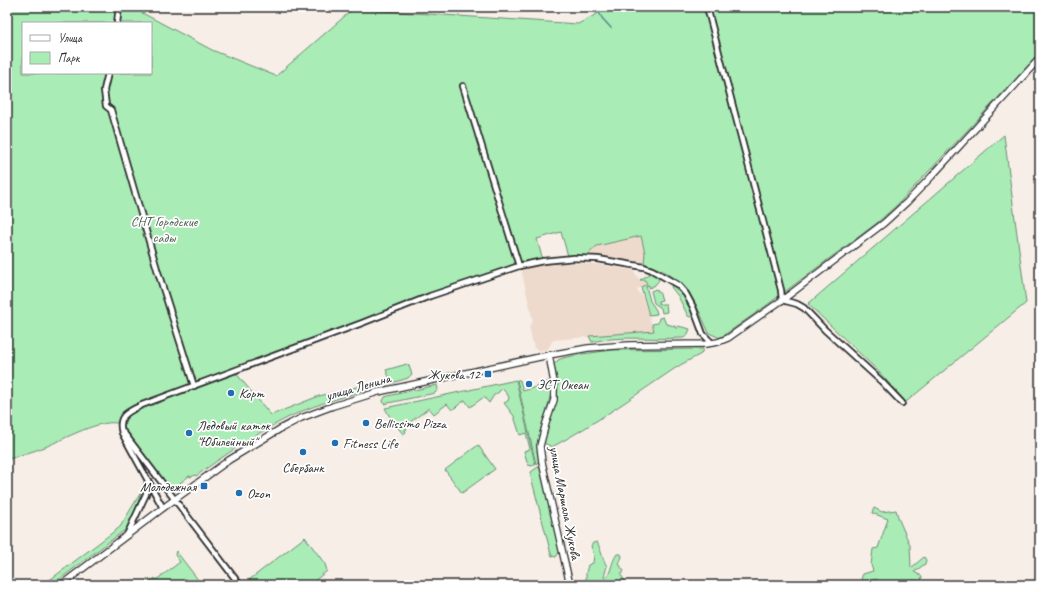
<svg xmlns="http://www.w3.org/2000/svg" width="1047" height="592" font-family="Caveat,sans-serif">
  <rect width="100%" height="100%" fill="#f7eee8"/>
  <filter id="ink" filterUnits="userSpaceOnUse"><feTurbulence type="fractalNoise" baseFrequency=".025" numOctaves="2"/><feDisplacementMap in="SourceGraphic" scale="8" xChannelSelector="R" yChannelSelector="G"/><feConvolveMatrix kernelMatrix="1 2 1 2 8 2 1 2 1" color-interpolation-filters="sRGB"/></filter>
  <g filter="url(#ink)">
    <g fill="#eedacc">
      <polygon points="641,236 645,253 644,264 600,256 586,256 597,246"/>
      <polygon points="563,263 595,264 633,270 640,280 645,280 647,284 637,289 639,294 641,293 654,331 553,340 548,349 540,351 534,348 529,326 533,321 521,269 537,266"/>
    </g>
    <g fill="#a9ecb6" stroke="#6a8c70" fill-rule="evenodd">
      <path d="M7,7h124l81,43 64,26 77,-67 225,15 19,-10 -1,-3 3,-4 5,3 5,-3h431v46l-142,151 -21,19 -114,85 -43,30 -11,-5c-16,-36 -24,-58 -65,-69l1,-11 -4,-17 -44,10 -11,10h-18l-7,-24 -24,7 6,22 -11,2 -71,23 -227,85 37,44 48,-19 71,-17 -4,-9 21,-6 2,2 3,8 -4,4c-36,12 -73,19 -108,34 -38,17 -71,40 -104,64l-1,-1 -4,2 -2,-1 -9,7 2,2 -10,9 -51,-66 -1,-4c-17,-7 -58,16 -75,23 -13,5 -26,8 -38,13zM23,23h128v50h-128z"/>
      <polygon points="1004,135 1026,303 906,402 877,370 808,304"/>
      <polygon points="652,272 657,276 659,280 655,285 649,288 649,285 646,286 650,301 656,310 657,314 649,315 641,287 647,284 645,280 640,280"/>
      <polygon points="672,285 674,285 685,297 693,314 692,316 690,317 688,316 678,296 671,287"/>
      <polygon points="656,289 660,294 662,300 658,301 659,304 666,304 667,312 662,313 661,308 654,303 651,291"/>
      <path d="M663,317l3,7 9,2v2h2l1,-2 12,3 -3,7 -4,2c-29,2 -63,-3 -91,4l-3,-6 65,-5 -2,-7 6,-1 1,-5z"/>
      <path d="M703,349l-2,5c-9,5 -18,9 -27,15 -40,27 -79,55 -122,78l-8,-4c2,-16 11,-30 13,-46 2,-11 -1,-21 -3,-32l4,-5 5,-2 19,-4 31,-4z"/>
      <polygon points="516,380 535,464 532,466 528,465 524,451 530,449 526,433 520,435 514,416 504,403 508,401 509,397 502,388 499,392 494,395 489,403 484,397 470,407 465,400 452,410 447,404 434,414 429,408 405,426 407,429 405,430 406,432 403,434 391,419 385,408"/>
      <path d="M517,380h3l3,11 16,-5v-2l12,-3c1,22 -8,35 -12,55 -2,9 0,16 0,25l-3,3z"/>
      <polygon points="437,385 438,390 435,393 384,404 383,401 385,397 388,396"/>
      <polygon points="478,445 495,469 462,493 445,470"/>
      <polygon points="538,467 541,469 560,551 556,557 552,556 551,554 531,477 531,472"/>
      <polygon points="143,489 130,524 126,529 52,585 43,585 120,527"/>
      <polygon points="874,508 882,512 896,510 899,520 910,545 911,568 924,557 926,560 925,564 914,572 922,576 921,582 913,580 912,585 880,585 877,579 865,581 861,579 863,574 873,571 871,565 873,549 878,548 888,519 872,513"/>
      <polygon points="305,537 325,564 327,571 309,585 246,585 250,581 249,580"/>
      <path d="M597,542c4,7 6,19 10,24l-3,11 1,2c7,-7 6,-17 12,-25h4l1,3 -3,6 2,4 3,4 -3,4 5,8 -1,2h-30v-5l-3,3 -6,1v-11l2,-8 5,-2 1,-8 -3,-9 2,-3z"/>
      <polygon points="176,551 202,585 143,585 142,584 147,580 149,583 155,578 156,580 180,562 175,555"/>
    </g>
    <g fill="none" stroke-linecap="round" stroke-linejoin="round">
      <polyline stroke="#598892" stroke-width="1.5" points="596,7 602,18 611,28"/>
      <g stroke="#2b2b2b" stroke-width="8">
        <g id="minor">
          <polyline points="707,7 781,290 782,300 797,304 804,308 825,330 881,381 902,403"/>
          <polyline points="117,23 119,7"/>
          <polyline points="108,73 104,90 106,106 111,110 157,269 194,386"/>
          <polyline points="463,86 519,266"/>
          <polyline points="124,433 240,585"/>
          <path d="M163,508l-41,-75c-5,-17 5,-21 20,-28l220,-82 68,-27 89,-30 24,-5 31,-3 24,1 46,8 8,3 26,15 8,9 7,13 10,27 9,9"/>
          <polyline points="127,535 146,494 148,481"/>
        </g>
      </g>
      <g stroke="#2b2b2b" stroke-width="8">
        <g id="major">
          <polyline points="549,355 554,383 554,400 546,423 540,446 542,462 570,585"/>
          <polyline points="61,585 163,508 229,460 280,429 301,418 333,406 378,392 549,355 588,348 629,345 706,344 718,342 728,338 785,298 884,223 907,202 932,176 1040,58"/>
        </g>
      </g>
      <use href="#minor" stroke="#fff" stroke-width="4.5"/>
      <use href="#major" stroke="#fff" stroke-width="5.5"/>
    </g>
  </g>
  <g fill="#1f6fb2" stroke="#fff" stroke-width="1.5">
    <rect x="484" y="370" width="8" height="8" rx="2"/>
    <circle cx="529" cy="384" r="4"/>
    <circle cx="231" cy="393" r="4"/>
    <circle cx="366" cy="423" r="4"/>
    <circle cx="189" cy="433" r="4"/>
    <circle cx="335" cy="443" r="4"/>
    <circle cx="303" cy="452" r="4"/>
    <rect x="200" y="482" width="8" height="8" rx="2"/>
    <circle cx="239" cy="493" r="4"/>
  </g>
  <g text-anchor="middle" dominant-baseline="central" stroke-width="3.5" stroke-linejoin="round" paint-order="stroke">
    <g font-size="14" fill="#4a5b4e" stroke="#fff">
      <text x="164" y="221">СНТ Городские<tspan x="164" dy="16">сады</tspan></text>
    </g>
    <g font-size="14" fill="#2b2b2b" stroke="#fff" text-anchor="start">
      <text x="480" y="374" text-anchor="end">Жукова 12</text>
      <text x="537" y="384">ЭСТ Океан</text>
      <text x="239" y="393">Корт</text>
      <text x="374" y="423">Bellissimo Pizza</text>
      <text x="197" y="425">Ледовый каток<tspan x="197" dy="16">"Юбилейный"</tspan></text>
      <text x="343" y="443">Fitness Life</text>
      <text x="303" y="467" text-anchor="middle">Сбербанк</text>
      <text x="196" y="486" text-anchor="end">Молодежная</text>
      <text x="247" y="493">Ozon</text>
    </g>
    <g font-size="14" fill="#2b2b2b" stroke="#fff">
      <text transform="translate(358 387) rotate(-16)">улица Ленина</text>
      <text transform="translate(565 503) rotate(79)">улица Маршала Жукова</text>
    </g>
  </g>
  <rect width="1047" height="592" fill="none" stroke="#fff" stroke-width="24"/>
  <rect x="12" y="12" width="1023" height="568" fill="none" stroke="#2b2b2b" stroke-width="1.5" filter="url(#ink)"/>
  <rect x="22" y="22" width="130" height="52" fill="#ffffff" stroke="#aaaaaa"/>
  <rect x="30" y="35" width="20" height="6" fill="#ffffff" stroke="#aaaaaa"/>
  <text x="58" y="42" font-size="12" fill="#2b2b2b">Улица</text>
  <rect x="30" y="52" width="20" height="12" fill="#a9ecb6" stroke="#aaaaaa"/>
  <text x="58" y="62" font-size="12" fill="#2b2b2b">Парк</text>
</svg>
